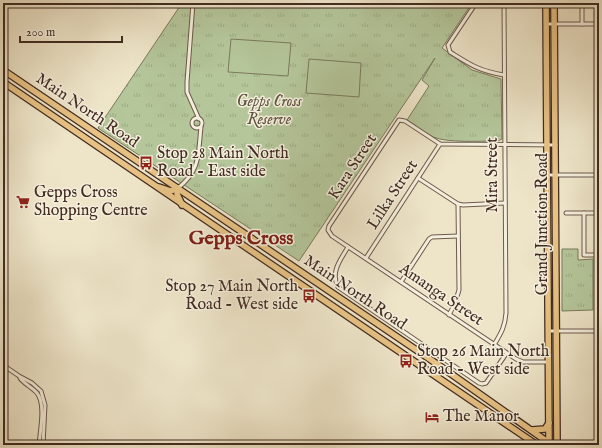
<svg xmlns="http://www.w3.org/2000/svg" width="602" height="448" font-family="'IM FELL English',serif">
  <defs>
    <pattern id="park-tufts" width="24" height="20" patternUnits="userSpaceOnUse"><rect width="24" height="20" fill="#b4c69a"/><path d="M3 7l-1-3M5 7V3M7 7l1-3M15 17l-1-3M17 17v-4M19 17l1-3" fill="none" stroke="#9caa84"/></pattern>
  </defs>
  <rect width="100%" height="100%" fill="#eee5c9"/>
  <filter id="stains"><feTurbulence type="fractalNoise" baseFrequency=".005" numOctaves="4"/><feColorMatrix values="0 0 0 0 .2 0 0 0 0 .09 0 0 0 0 .02 0 0 0 .5 -.17"/></filter>
  <radialGradient id="worn" r=".72"><stop offset=".6" stop-color="#630" stop-opacity="0"/><stop offset="1" stop-color="#630" stop-opacity=".3"/></radialGradient>
  <g fill="url(#park-tufts)" stroke="#7b795e">
    <path d="M182,3h290l-30,45 30,22 29,9 1,60 -2,1 -4,1c-16,0 -48,2 -63,-4 -9,-5 -18,-12 -26,-17l22,-34 -7,-6 13,-22 -136,203 -201,-133z"/>
    <polygon points="562,249 578,249 578,260 593,259 593,310 562,311"/>
  </g>
  <g fill="#b4c69a" stroke="#7b795e">
    <polygon points="231,39 291,43 288,76 228,72"/>
    <polygon points="309,59 361,63 359,97 306,93"/>
  </g>
  <g fill="none" stroke-linecap="round" stroke-linejoin="round">
    <g stroke="#6d5a4c" stroke-width="5">
      <g id="street">
        <polyline points="193,3 187,82 187,92 199,119"/>
        <path d="M476,3l-28,42 2,7c21,13 29,19 54,23"/>
        <polyline points="582,3 582,24"/>
        <polyline points="547,24 599,24"/>
        <circle cx="197" cy="123" r="5"/>
        <polyline points="548,175 599,175"/>
        <polyline points="418,178 458,204 463,205 505,203"/>
        <path d="M178,188c23,-18 20,-35 23,-61"/>
        <polyline points="566,213 599,213"/>
        <polyline points="584,213 584,255 599,255"/>
        <path d="M348,247c-7,12 -18,25 -10,40l141,96 3,1 4,-1 20,-29"/>
        <polyline points="597,255 599,290"/>
        <polyline points="366,258 440,144"/>
        <polyline points="401,282 429,239 432,237 458,236"/>
        <polyline points="449,315 455,303 459,290 458,204"/>
        <polyline points="549,331 599,331"/>
        <path d="M494,345c7,-12 11,-18 12,-32l-2,-310"/>
        <polyline points="548,362 523,362 516,359 332,236 328,230 329,226 399,120 405,121 440,144 556,145"/>
        <polyline points="3,365 19,376 32,383 41,391 45,405 43,445"/>
        <path d="M20,378c4,6 12,9 17,15 9,11 3,38 2,52"/>
      </g>
    </g>
    <g stroke="#422c22" stroke-width="8">
      <g id="highway">
        <polyline points="546,3 549,445"/>
        <polyline points="554,3 557,445"/>
        <polyline points="3,70 437,364 552,445"/>
        <polyline points="3,82 537,445"/>
        <polyline points="159,187 171,191 178,188"/>
        <polyline points="178,188 177,194 182,205"/>
        <polyline points="532,430 545,429 549,423"/>
      </g>
    </g>
    <use href="#street" stroke="#f4eedc" stroke-width="3"/>
    <use href="#highway" stroke="#e7c284" stroke-width="5.5"/>
  </g>
  <defs>
    <g id="bus-bare" transform="scale(1.08)"><path d="M-5-6H5V4H4V6H2V4H-2V6H-4V4H-5ZM-3.5-4V0h7V-4ZM-3.5 1.2v1.5H-2V1.2ZM2 1.2v1.5H3.5V1.2Z" fill="#8f2418" stroke="#f4eedc" stroke-width="2.5" paint-order="stroke"/></g>
    <g id="supermarket-bare" transform="scale(1.08)"><path d="M-6-5.5h2.5l.6 2H6L4.5 2H-2.5L-4.4-4H-6ZM-1.5 3.2a1.3 1.3 0 1 0 .1 0ZM3 3.2a1.3 1.3 0 1 0 .1 0Z" fill="#8f2418" stroke="#f4eedc" stroke-width="2.5" paint-order="stroke"/></g>
    <g id="hotel-bare" transform="scale(1.08)"><path d="M-6-4.5h1.5V1H6V5H4.5V3h-9V5H-6ZM-4 0a1.8 1.8 0 1 1 3.6 0ZM.5 0V-2.5h3Q6-2.5 6 0Z" fill="#8f2418" stroke="#f4eedc" stroke-width="2.5" paint-order="stroke"/></g>
  </defs>
  <g fill-rule="evenodd">
    <use href="#bus-bare" x="146" y="163"/>
    <use href="#supermarket-bare" x="23" y="202"/>
    <use href="#bus-bare" x="309" y="296"/>
    <use href="#bus-bare" x="406" y="361"/>
    <use href="#hotel-bare" x="432" y="417"/>
  </g>
  <g text-anchor="middle" dominant-baseline="central" stroke-width="3" stroke-linejoin="round" paint-order="stroke">
    <g font-size="16" font-style="italic" fill="#5e5240" stroke="#f4eedc">
      <text x="269" y="102">Gepps Cross<tspan x="269" dy="18">Reserve</tspan></text>
    </g>
    <g font-size="16" fill="#422c22" stroke="#f4eedc">
      <text transform="translate(87 111) rotate(34)">Main North Road</text>
      <text transform="translate(353 167) rotate(-57)">Kara Street</text>
      <text transform="translate(493 175) rotate(-90)">Mira Street</text>
      <text transform="translate(393 195) rotate(-57)">Lilka Street</text>
      <text transform="translate(543 224) rotate(-90)">Grand Junction Road</text>
      <text transform="translate(355 293) rotate(34)">Main North Road</text>
      <text transform="translate(441 295) rotate(34)">Amanga Street</text>
    </g>
    <g font-size="16" fill="#422c22" stroke="#f4eedc" text-anchor="start">
      <text x="157" y="154">Stop 28 Main North<tspan x="157" dy="18">Road - East side</tspan></text>
      <text x="34" y="193">Gepps Cross<tspan x="34" dy="18">Shopping Centre</tspan></text>
      <text x="298" y="287" text-anchor="end">Stop 27 Main North<tspan x="298" dy="18">Road - West side</tspan></text>
      <text x="417" y="352">Stop 26 Main North<tspan x="417" dy="18">Road - West side</tspan></text>
      <text x="443" y="417">The Manor</text>
    </g>
    <g font-size="20" font-weight="bold" fill="#7a1f14" stroke="#f4eedc">
      <text x="241" y="238">Gepps Cross</text>
    </g>
  </g>
  <rect width="602" height="448" fill="none" stroke="#eee5c9" stroke-width="16"/>
  <rect x="4" y="4" width="594" height="440" fill="none" stroke="#422c22" stroke-width="2"/>
  <rect x="8" y="8" width="586" height="432" fill="none" stroke="#422c22"/>
  <path d="M20 36v6h102v-6" fill="none" stroke="#422c22" stroke-width="2"/>
  <text x="26" y="36" font-size="12" fill="#422c22" stroke="#f4eedc" stroke-width="3" paint-order="stroke">200 m</text>
  <rect width="100%" height="100%" filter="url(#stains)"/>
  <rect width="100%" height="100%" fill="url(#worn)"/>
</svg>
